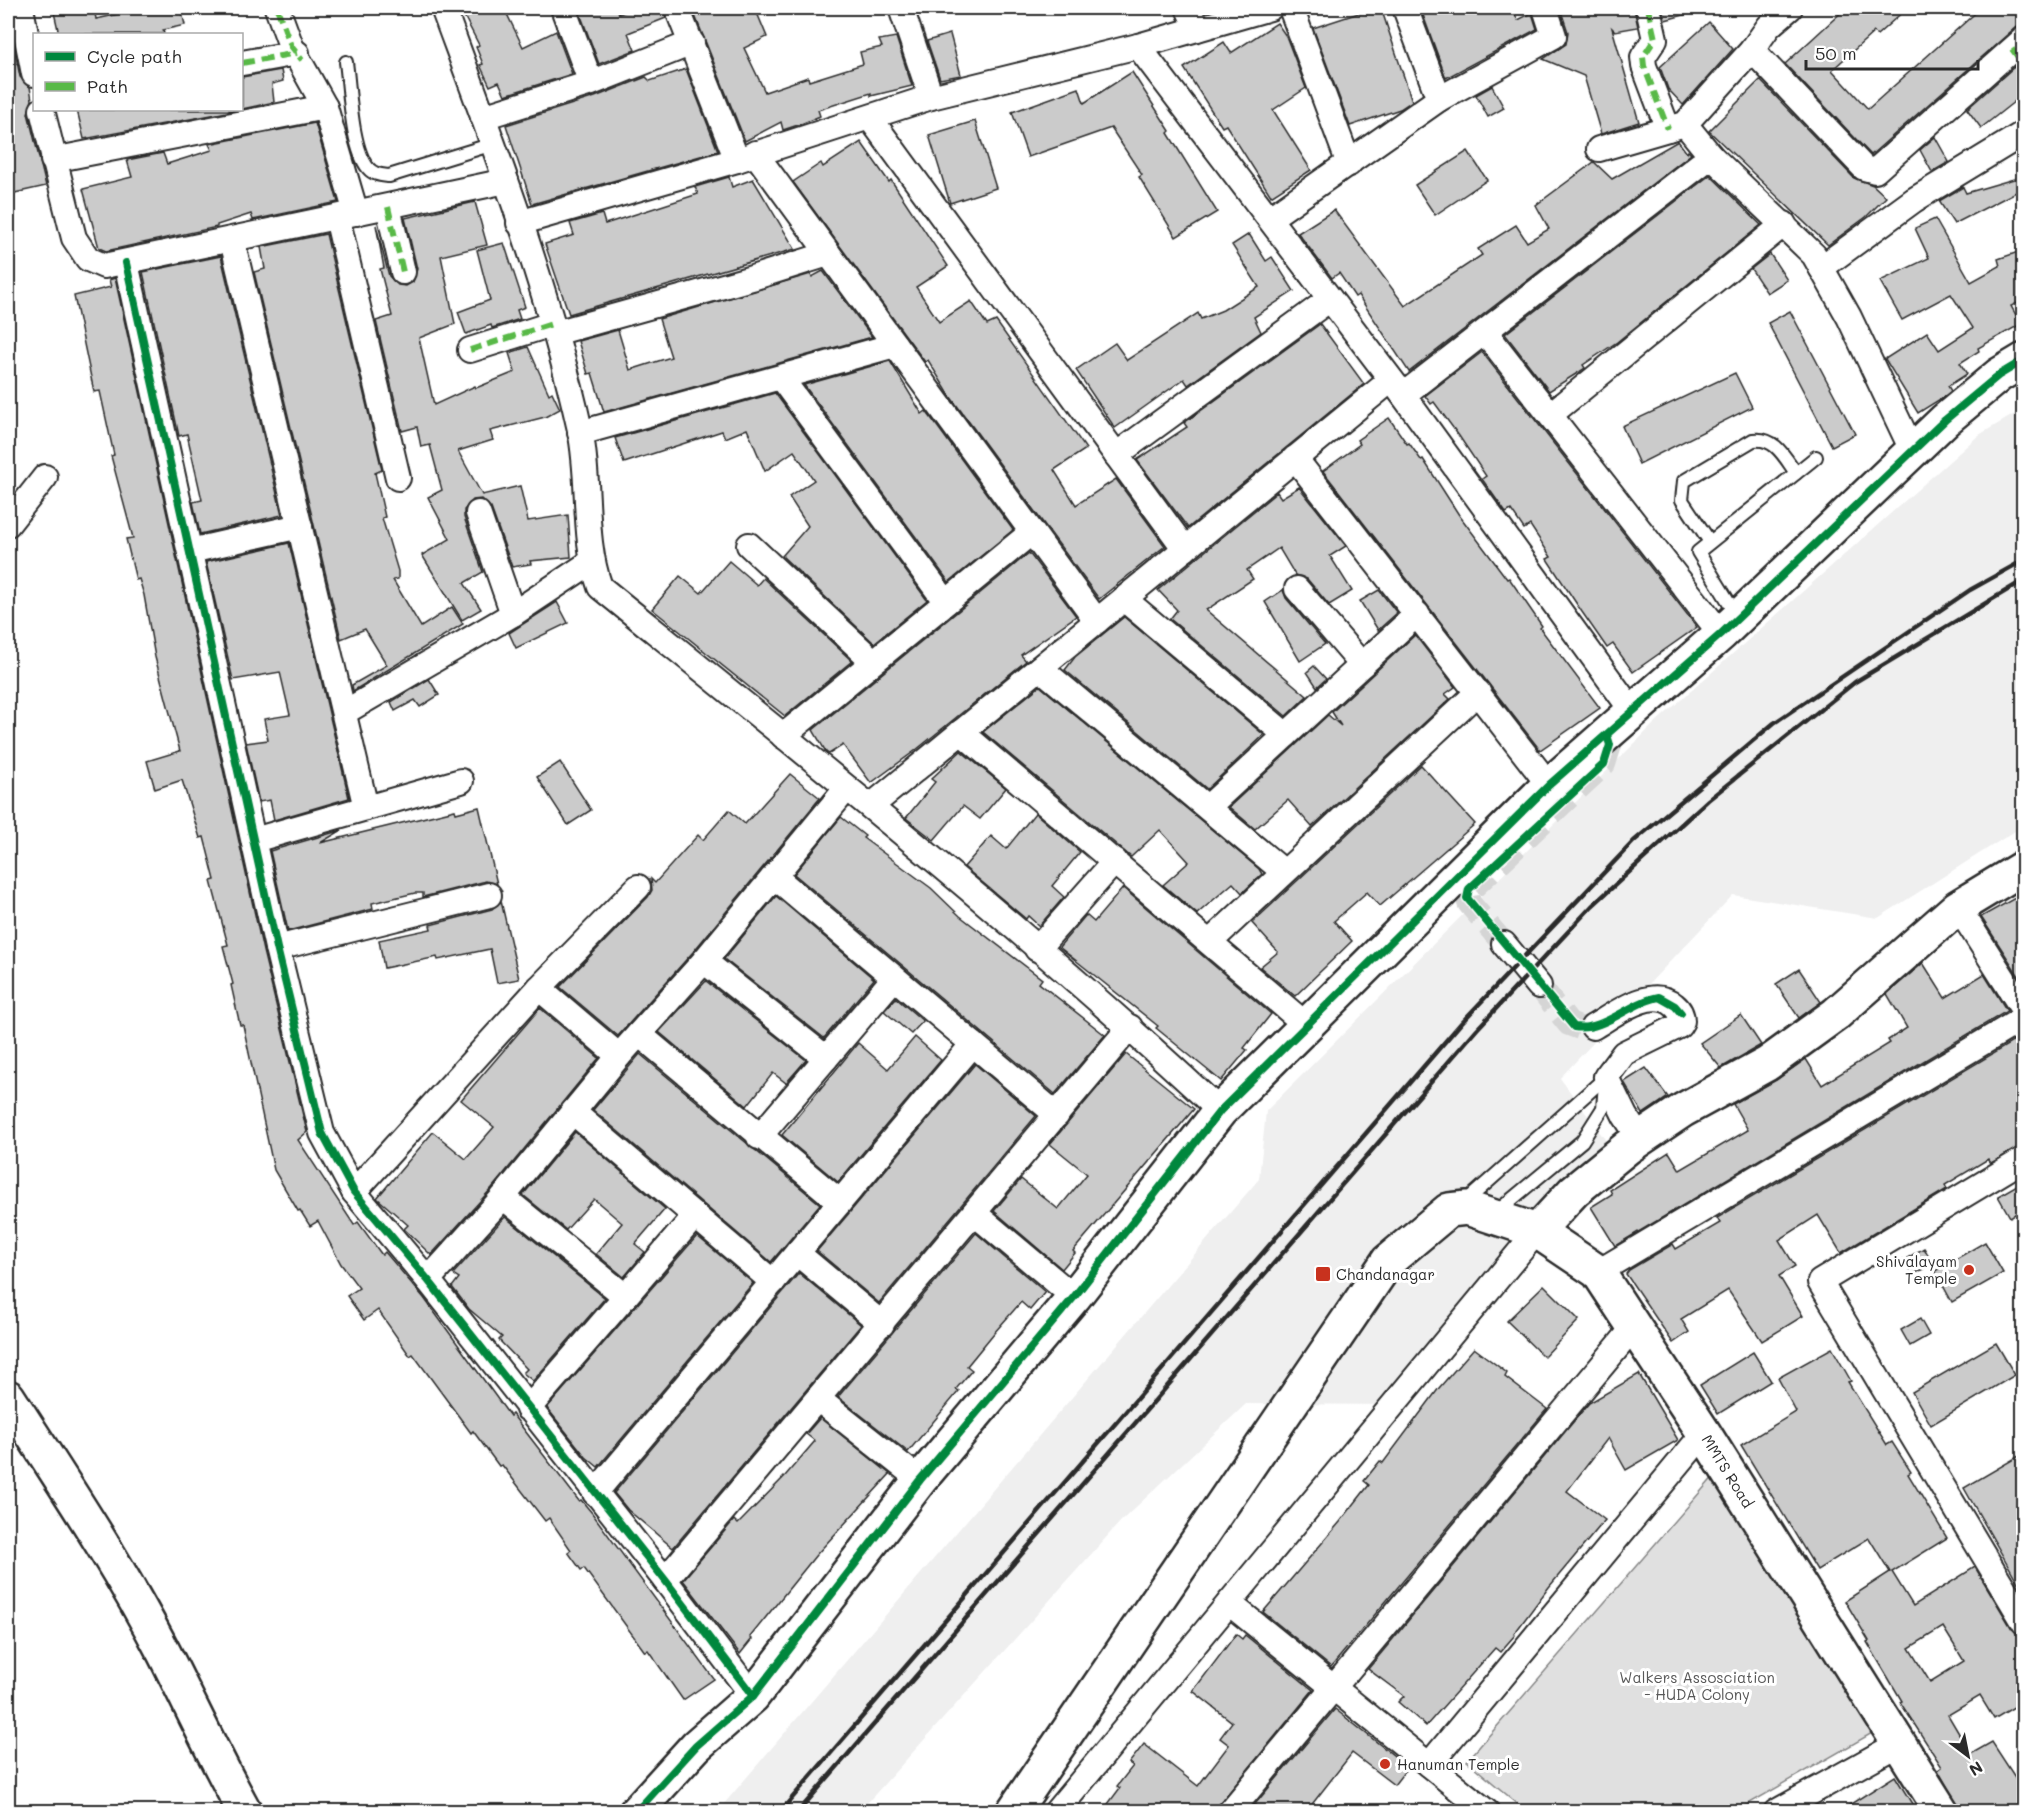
<svg xmlns="http://www.w3.org/2000/svg" width="2031" height="1819" font-family="Mali,sans-serif">
  <rect width="100%" height="100%" fill="#fff"/>
  <filter id="ink" filterUnits="userSpaceOnUse"><feTurbulence type="fractalNoise" baseFrequency=".0167" numOctaves="2"/><feDisplacementMap in="SourceGraphic" scale="12" xChannelSelector="R" yChannelSelector="G"/><feConvolveMatrix kernelMatrix="1 2 1 2 8 2 1 2 1" color-interpolation-filters="sRGB"/></filter>
  <g filter="url(#ink)">
    <polygon fill="#efefef" points="2023,409 2023,826 1878,918 1733,895 1560,1078 1615,1153 1393,1405 1246,1404 1121,1521 860,1811 717,1812 1259,1179 1266,1111 1656,722 1979,435"/>
    <polygon fill="#e0e0e0" stroke="#868686" stroke-width="1.5" points="1715,1475 1874,1732 1736,1811 1526,1811 1467,1761"/>
    <g fill="#cbcbcb" stroke="#2b2b2b" stroke-width="1.5" fill-rule="evenodd">
      <polygon points="53,8 94,8 96,19 147,8 181,8 185,25 163,30 164,34 59,34"/>
      <polygon points="460,8 504,8 523,47 556,31 572,74 505,95 499,82 490,86 480,65 483,64 476,47 479,45"/>
      <polygon points="578,8 617,8 619,14 634,8 663,8 666,18 628,33 635,50 599,64"/>
      <polygon points="692,8 755,8 767,37 744,48 765,92 808,77 809,81 863,64 860,52 882,47 879,40 896,37 912,86 871,96 871,93 818,110 820,116 801,124 783,130 781,122 745,141"/>
      <polygon points="1374,8 1381,8 1412,101 1400,109 1350,126 1313,28"/>
      <polygon points="1437,8 1512,8 1518,20 1532,13 1537,29 1446,78 1423,15"/>
      <polygon points="1577,8 1634,8 1638,27 1615,31 1612,28 1639,122 1601,134 1584,76 1543,59 1566,44 1568,32 1561,11"/>
      <polygon points="1662,8 1687,8 1688,14 1665,20"/>
      <polygon points="1846,8 1907,8 1877,35 1874,32 1832,70 1868,109 1981,8 2024,8 2024,25 2015,28 1871,155 1785,64"/>
      <polygon points="1709,22 1733,49 1683,105 1668,89 1660,67"/>
      <polygon points="1277,23 1286,36 1306,88 1273,110 1311,170 1271,196 1226,125 1222,127 1184,68 1224,42 1231,53"/>
      <polygon points="10,27 20,77 30,87 32,100 28,113 46,186 10,194 8,184 8,28"/>
      <polygon points="950,34 961,75 940,79 927,41"/>
      <polygon points="2014,67 2024,78 2024,94 1981,128 1967,109"/>
      <polygon points="686,69 718,151 532,204 506,125 595,97 646,77 650,81"/>
      <polygon points="281,70 283,81 272,84 274,102 242,109 242,77"/>
      <polygon points="1132,72 1170,131 1168,133 1217,212 1176,237 1139,177 1142,175 1111,128 1028,157 1012,112 1079,88 1084,103"/>
      <polygon points="1760,80 1854,178 1873,185 1886,197 1866,217 1828,245 1709,131"/>
      <polygon points="1492,86 1504,108 1488,117 1476,95"/>
      <polygon points="77,110 238,110 84,139"/>
      <polygon points="975,121 996,188 950,203 929,135"/>
      <polygon points="315,123 338,202 253,220 251,214 217,225 217,227 106,251 99,248 83,189 132,177 127,160 163,153 167,164 212,150 209,144"/>
      <polygon points="1935,137 1949,162 1932,172 1920,150"/>
      <polygon points="1678,141 1687,153 1688,151 1691,154 1409,372 1358,295 1355,297 1339,273 1332,278 1298,233 1334,210 1405,306 1482,255 1478,249 1516,225 1527,242 1549,229 1536,205 1594,162 1612,179"/>
      <polygon points="861,142 889,182 891,180 948,266 916,287 939,322 971,301 987,325 996,321 1086,449 1054,470 1076,505 1116,479 1165,546 1099,599 950,396 928,360 925,362 793,182 821,163 823,167"/>
      <polygon points="1468,151 1487,180 1435,215 1415,185"/>
      <polygon points="1710,175 1761,225 1617,342 1583,365 1585,368 1579,372 1549,391 1505,334"/>
      <polygon points="2024,176 2024,188 1954,224 1939,201 1963,187 1966,193"/>
      <polygon points="729,177 732,187 753,179 795,249 569,314 545,244 574,235 570,223 602,214 605,224 698,194 695,187"/>
      <polygon points="475,202 487,245 441,256 455,324 419,338 434,405 475,386 476,388 515,372 509,353 528,347 549,394 552,392 560,409 545,417 490,431 493,440 458,451 482,495 520,486 528,521 568,515 571,557 530,561 531,564 512,567 491,508 481,499 473,500 464,510 464,517 483,572 464,583 481,609 462,620 422,555 450,539 428,497 442,490 430,445 421,447 417,427 402,431 376,321 392,316 380,269 384,268 376,225 389,276 398,285 406,286 413,282 417,269 405,218"/>
      <polygon points="1935,219 1971,282 2000,266 1998,259 2024,250 2024,300 2011,306 2021,324 1978,348 1979,351 1960,363 1967,374 1948,386 1951,391 1942,398 1918,413 1885,359 1927,332 1939,350 1973,328 1951,294 1902,320 1880,281 1929,258 1915,228"/>
      <polygon points="326,234 382,470 375,473 385,517 382,518 398,571 398,579 393,580 421,627 452,607 463,624 353,691 352,685 387,665 365,629 341,639 254,272 265,269 261,247"/>
      <polygon points="1249,234 1266,261 1272,257 1294,291 1254,317 1261,332 1188,385 1184,379 1115,428 1076,370 1115,343 1127,360 1198,313 1201,319 1223,310 1259,287 1232,245"/>
      <polygon points="504,243 525,307 517,310 520,319 492,328 491,325 466,334 458,312 490,300 477,250"/>
      <polygon points="1770,254 1787,280 1767,293 1751,269"/>
      <polygon points="221,256 282,515 200,534 193,502 202,500 187,434 179,436 143,272"/>
      <polygon points="823,271 872,337 604,412 592,373 588,374 578,341 618,330 630,370 671,357 659,319 811,274 812,277"/>
      <polygon points="115,278 263,951 307,1132 298,1140 354,1225 358,1222 382,1255 385,1252 424,1298 510,1416 512,1414 579,1501 581,1500 592,1513 714,1679 683,1700 648,1650 645,1652 584,1568 581,1570 568,1552 571,1550 549,1518 545,1521 502,1465 499,1466 473,1431 471,1433 413,1354 410,1356 378,1310 364,1320 347,1296 359,1288 341,1264 318,1221 310,1226 300,1210 298,1211 274,1170 243,1025 240,1025 231,985 233,984 223,946 228,945 211,881 215,880 204,837 200,838 182,780 155,789 147,761 180,751 155,657 144,595 139,579 136,580 126,539 133,538 111,456 114,455 100,391 94,392 74,296 111,287 109,280"/>
      <polygon points="1790,311 1855,434 1832,446 1768,323"/>
      <polygon points="1320,324 1364,384 1188,528 1137,460 1187,427 1184,423"/>
      <polygon points="1482,352 1697,627 1633,672 1613,644 1607,648 1582,612 1547,559 1551,557 1530,525 1524,529 1511,510 1506,513 1482,479 1486,476 1459,436 1434,402 1431,404 1425,396"/>
      <polygon points="890,361 922,414 926,411 1013,530 949,582 804,385"/>
      <polygon points="1735,373 1752,407 1639,464 1622,426"/>
      <polygon points="775,393 927,600 874,643 782,556 808,526 789,497 814,480 794,451 765,471 747,429 725,438 722,431 624,463 615,438"/>
      <polygon points="1389,418 1407,444 1409,443 1421,460 1423,459 1459,515 1507,579 1509,578 1542,626 1540,628 1600,708 1540,750 1323,471 1360,444 1357,440"/>
      <polygon points="1299,487 1346,546 1330,556 1352,591 1329,605 1307,579 1295,575 1279,548 1247,570 1253,579 1206,610 1307,696 1286,716 1170,619 1177,610 1158,590 1277,492 1281,498"/>
      <polygon points="289,543 349,798 274,820 270,800 259,802 246,743 268,740 264,719 290,715 280,672 233,680 206,562"/>
      <polygon points="1029,553 1076,616 1021,655 1026,661 916,750 871,783 843,745 829,754 826,752 813,730"/>
      <polygon points="729,561 757,585 763,578 852,661 785,716 652,609 680,576 701,593"/>
      <polygon points="1283,590 1286,598 1325,644 1300,661 1265,602"/>
      <polygon points="1379,590 1397,613 1378,630 1360,601"/>
      <polygon points="557,602 568,623 516,648 509,633"/>
      <polygon points="1124,617 1264,735 1207,789 1065,670 1075,657"/>
      <polygon points="1415,635 1455,687 1445,694 1450,699 1312,827 1288,800 1255,829 1229,807 1328,715 1341,726 1332,712"/>
      <polygon points="1314,666 1326,679 1317,687 1307,672"/>
      <polygon points="429,679 439,695 420,707 415,700 395,711 391,702"/>
      <polygon points="1040,686 1259,869 1262,874 1242,893 1233,883 1197,914 1163,885 1189,862 1160,830 1131,857 983,732"/>
      <polygon points="961,751 1006,788 980,819 963,806 934,840 906,818 935,782 931,779"/>
      <polygon points="560,762 591,810 568,825 537,777"/>
      <polygon points="1421,765 1475,824 1380,906 1367,892 1334,921 1352,941 1295,996 1260,967 1278,952 1252,923"/>
      <polygon points="790,774 820,798 693,952 618,1036 560,987 648,897 652,890 651,879 655,883 698,835 703,840 729,810 745,824"/>
      <polygon points="479,807 497,884 486,881 423,897 423,893 415,893 372,903 373,909 288,931 270,851 342,830 320,843 455,810 456,813"/>
      <polygon points="1035,813 1080,852 1052,886 1064,897 1039,926 1028,916 1026,919 964,867 991,836 1006,849"/>
      <polygon points="841,817 865,836 863,838 931,888 960,916 1042,979 1039,983 1105,1035 1055,1094 794,874"/>
      <polygon points="1123,888 1271,1014 1244,1048 1247,1050 1221,1081 1156,1028 1158,1026 1059,947 1086,915 1094,922"/>
      <polygon points="2024,893 2024,984 1981,917"/>
      <polygon points="776,896 874,979 824,1038 724,959"/>
      <polygon points="501,901 519,979 497,983 490,949 438,960 437,957 384,968 379,940 431,929 430,925 492,909"/>
      <polygon points="1923,963 1945,998 1984,974 2007,1011 1615,1246 1591,1207 1612,1194 1610,1190 1669,1152 1680,1170 1748,1130 1733,1104 1776,1080 1806,1059 1822,1085 1890,1043 1888,1040 1907,1028 1887,994"/>
      <polygon points="1799,969 1821,1002 1799,1018 1776,984"/>
      <polygon points="706,981 806,1060 786,1083 773,1073 747,1106 659,1032"/>
      <polygon points="896,998 923,1021 911,1034 884,1011"/>
      <polygon points="540,1008 599,1058 492,1188 431,1255 404,1229 408,1225 377,1198 433,1132 466,1159 494,1127 461,1100"/>
      <polygon points="1741,1015 1761,1045 1721,1068 1700,1043"/>
      <polygon points="2024,1035 2024,1145 1991,1163 1988,1159 1945,1185 1947,1189 1841,1253 1818,1215 1779,1240 1795,1266 1779,1276 1803,1316 1762,1341 1728,1290 1681,1319 1689,1332 1673,1343 1626,1274 1629,1270 1673,1244 1676,1249 1720,1223 1717,1218"/>
      <polygon points="915,1037 941,1060 838,1182 782,1135 858,1043 888,1069"/>
      <polygon points="640,1054 820,1204 771,1262 593,1110"/>
      <polygon points="1126,1054 1194,1109 1073,1251 1075,1253 1062,1269 994,1211 1021,1179 1058,1209 1087,1174 1050,1144"/>
      <polygon points="975,1064 1036,1116 879,1303 817,1251"/>
      <polygon points="1646,1068 1668,1097 1643,1114 1624,1082"/>
      <polygon points="575,1132 665,1209 635,1244 645,1252 624,1277 596,1254 622,1223 594,1199 566,1230 523,1195"/>
      <polygon points="2024,1181 2024,1209 2010,1217 1998,1196"/>
      <polygon points="505,1217 605,1298 533,1381 523,1373 527,1369 499,1340 502,1337 469,1309 452,1287 459,1278 453,1274"/>
      <polygon points="976,1233 1045,1292 1030,1310 1021,1302 994,1333 967,1366 972,1370 956,1389 959,1391 908,1452 838,1397"/>
      <polygon points="697,1236 753,1283 598,1467 586,1457 547,1408"/>
      <polygon points="1985,1242 2003,1273 1952,1302 1935,1271"/>
      <polygon points="1924,1248 1933,1263 1913,1275 1904,1260"/>
      <polygon points="799,1273 861,1325 673,1548 628,1510 614,1493"/>
      <polygon points="1544,1285 1579,1320 1544,1357 1507,1321"/>
      <polygon points="1920,1319 1929,1335 1910,1346 1901,1330"/>
      <polygon points="1996,1343 2015,1375 1931,1425 1912,1392"/>
      <polygon points="1474,1348 1507,1373 1505,1377 1547,1409 1331,1667 1263,1612 1340,1522 1369,1485 1364,1481 1380,1461 1383,1463 1439,1388"/>
      <path d="M1832,1348l19,33 -3,1 39,63 5,-3 19,30 -3,2 39,64 -55,34 21,34 62,-39 37,62 12,7v65l-30,18 -14,-23 -32,19 23,39 21,-12 32,49v21h-63l-23,-42 4,-3 -42,-65 2,-1 -35,-59 2,-1 -24,-40 45,-29 -21,-34 -52,32 -76,-125 55,-33 -18,-34zM1943,1627l21,34 -34,21 -21,-34z"/>
      <polygon points="1753,1352 1771,1381 1718,1414 1700,1385"/>
      <polygon points="1639,1374 1678,1440 1626,1470 1608,1438 1567,1491 1605,1520 1549,1587 1514,1634 1515,1635 1500,1652 1495,1648 1426,1726 1398,1702 1404,1696 1368,1669 1589,1403"/>
      <polygon points="820,1418 890,1474 816,1555 750,1637 752,1639 740,1654 683,1580 734,1520 738,1524 742,1520 785,1476 815,1441 806,1434"/>
      <polygon points="2024,1453 2024,1593 1964,1488"/>
      <polygon points="1236,1634 1242,1639 1245,1635 1313,1690 1213,1812 1102,1812 1120,1788 1117,1786 1133,1766 1129,1763 1144,1744 1198,1786 1229,1745 1220,1738 1232,1722 1193,1691"/>
      <polygon points="1335,1709 1408,1767 1394,1785 1352,1753 1306,1812 1251,1809"/>
      <polygon points="1895,1776 1917,1812 1838,1812"/>
    </g>
    <g fill="none" stroke-linecap="round" stroke-linejoin="round">
      <g stroke="#d5d5d5" stroke-width="24" stroke-dasharray="24 12" stroke-linecap="butt">
        <polyline points="1504,944 1469,903 1467,893 1604,764 1610,745 1607,735"/>
        <polyline points="1539,986 1569,1024 1580,1028 1593,1027"/>
      </g>
      <g stroke="#2b2b2b" stroke-width="16">
        <g id="lane">
          <path d="M346,62c4,28 5,85 22,106 6,7 13,7 21,8l104,-32"/>
          <path d="M1710,542l-28,-42 2,-19 69,-41c22,-3 31,16 43,33"/>
          <polyline points="1738,617 1698,552 1816,457"/>
          <polyline points="1464,1203 1606,1077"/>
          <polyline points="1494,1214 1582,1141 1603,1108 1605,1084"/>
        </g>
      </g>
      <g stroke="#2b2b2b" stroke-width="28">
        <g id="street">
          <polyline points="21,8 34,74"/>
          <polyline points="277,8 291,46 325,107"/>
          <path d="M443,8c51,138 105,278 137,422 11,52 2,107 20,157 210,170 422,339 620,524"/>
          <polyline points="563,8 591,83"/>
          <polyline points="677,8 737,160"/>
          <polyline points="901,8 931,97"/>
          <polyline points="1188,8 1197,29"/>
          <polyline points="1291,8 1349,164"/>
          <polyline points="1648,8 1655,39 1643,57 1644,66 1668,129"/>
          <polyline points="1138,46 1403,395 1633,712"/>
          <polyline points="1752,50 1864,168 1875,171 2024,39"/>
          <polyline points="242,63 297,53"/>
          <polyline points="1439,99 1554,36 1545,8"/>
          <polyline points="42,110 74,238 88,259 104,266 506,181"/>
          <polyline points="483,117 591,83 692,43"/>
          <polyline points="870,118 1185,549"/>
          <polyline points="1685,124 1711,156 1814,255 1849,317 1913,452"/>
          <polyline points="1599,149 1685,124 1752,50 1769,26 1790,8"/>
          <polyline points="755,153 1097,621"/>
          <polyline points="53,160 325,107 356,213"/>
          <polyline points="388,207 403,272"/>
          <polyline points="337,217 398,478"/>
          <polyline points="1270,218 1439,99 1405,8"/>
          <polyline points="519,223 737,160 931,97 1138,46 1270,8"/>
          <polyline points="232,240 366,808"/>
          <polyline points="126,263 277,948 322,1133 354,1192 428,1280 665,1580 753,1696"/>
          <polyline points="1821,268 1914,200 2024,133"/>
          <polyline points="1485,332 1721,634"/>
          <polyline points="555,333 752,278 828,254"/>
          <polyline points="470,350 552,324"/>
          <polyline points="781,378 946,602"/>
          <polyline points="1403,395 1711,156"/>
          <polyline points="1551,414 1784,224"/>
          <polyline points="580,433 895,345"/>
          <polyline points="1116,455 1330,299"/>
          <polyline points="1295,458 1549,785"/>
          <polyline points="478,513 513,614"/>
          <polyline points="8,524 45,477"/>
          <polyline points="749,545 873,661"/>
          <polyline points="190,551 300,526"/>
          <polyline points="1297,589 1362,665"/>
          <polyline points="1124,599 1286,735"/>
          <polyline points="1040,668 1284,872"/>
          <polyline points="345,712 513,614 591,562"/>
          <polyline points="961,732 1305,1024"/>
          <polyline points="783,736 1032,532"/>
          <polyline points="871,806 1391,380"/>
          <polyline points="1208,807 1417,614"/>
          <polyline points="254,840 461,781"/>
          <polyline points="774,876 1057,1115"/>
          <polyline points="1958,907 2024,1011"/>
          <polyline points="1210,942 1478,692"/>
          <polyline points="1504,944 1539,986"/>
          <polyline points="277,948 489,895"/>
          <polyline points="1037,949 1115,861"/>
          <polyline points="704,961 826,1058"/>
          <polyline points="539,988 638,887"/>
          <path d="M1593,1027c21,-12 58,-42 81,-22 5,4 8,9 8,16l-3,5 -55,27 -18,24 19,39 15,23"/>
          <polyline points="639,1034 840,1202"/>
          <polyline points="573,1112 773,1282"/>
          <polyline points="759,1137 894,978"/>
          <polyline points="2024,1159 1820,1282 2024,1622"/>
          <polyline points="354,1192 539,988 619,1056"/>
          <polyline points="503,1197 625,1296"/>
          <polyline points="974,1213 1074,1297"/>
          <polyline points="797,1253 882,1324"/>
          <polyline points="1598,1272 2024,1018"/>
          <polyline points="428,1280 503,1197 619,1056 704,961 847,788"/>
          <polyline points="818,1399 920,1480"/>
          <polyline points="528,1409 694,1217"/>
          <polyline points="595,1493 973,1044"/>
          <polyline points="665,1580 1130,1027"/>
          <polyline points="1229,1603 1487,1812"/>
          <polyline points="1429,1765 1704,1433"/>
          <polyline points="1056,1812 1537,1231"/>
          <polyline points="1230,1812 1635,1326"/>
          <polyline points="1776,1812 1900,1743"/>
        </g>
      </g>
      <g stroke="#2b2b2b" stroke-width="38">
        <g id="secondary">
          <polyline points="1537,1231 1574,1191 1628,1147 1683,1110 1767,1064 1836,1014 1958,907 2024,867"/>
          <path d="M8,1397c54,84 110,167 156,256 27,53 52,107 81,159"/>
          <polyline points="636,1812 696,1746 753,1696 920,1480 1074,1297 1220,1111 1549,785 1721,634 1945,420 1999,375 2024,360"/>
          <polyline points="1013,1812 1388,1261 1449,1210 1467,1208 1537,1231 1598,1272 1704,1433 1942,1812"/>
        </g>
      </g>
      <use href="#lane" stroke="#fff" stroke-width="12"/>
      <use href="#street" stroke="#fff" stroke-width="24"/>
      <use href="#secondary" stroke="#fff" stroke-width="33"/>
      <g stroke="#2b2b2b" stroke-width="4.5">
        <polyline points="780,1812 1462,1022 1634,841 1774,723 1970,590 2024,560"/>
        <polyline points="798,1812 1477,1029 1592,906 1708,800 1855,682 2024,580"/>
      </g>
      <g stroke="#58b947" stroke-width="6" stroke-dasharray="12 6" stroke-linecap="butt">
        <polyline points="277,8 291,46 302,60"/>
        <polyline points="1648,8 1655,39 1643,57 1644,66 1668,129"/>
        <polyline points="2012,49 2024,65"/>
        <polyline points="242,63 297,53"/>
        <polyline points="388,207 403,272"/>
        <polyline points="470,350 552,324"/>
      </g>
      <g stroke="#fff" stroke-width="11">
        <g id="cycleway">
          <polyline points="126,263 277,948 322,1133 354,1192 428,1280 665,1580 753,1696"/>
          <path d="M1607,735l3,10 -6,19 -135,125 -2,9 107,129c30,5 56,-25 85,-30l16,9 6,7"/>
          <polyline points="636,1812 696,1746 753,1696 920,1480 1074,1297 1220,1111 1549,785 1721,634 1945,420 1999,375 2024,360"/>
        </g>
      </g>
      <use href="#cycleway" stroke="#00873e" stroke-width="8"/>
    </g>
  </g>
  <g fill="#c8321e" stroke="#fff" stroke-width="2">
    <circle cx="1969" cy="1270" r="6"/>
    <rect x="1315" y="1266" width="16" height="16" rx="3"/>
    <circle cx="1385" cy="1764" r="6"/>
  </g>
  <g text-anchor="middle" dominant-baseline="central" stroke-width="6" stroke-linejoin="round" paint-order="stroke">
    <g font-size="15" fill="#2b2b2b" stroke="#fff" text-anchor="start">
      <text x="1957" y="1261" text-anchor="end">Shivalayam<tspan x="1957" dy="17">Temple</tspan></text>
      <text x="1336" y="1274">Chandanagar</text>
      <text x="1397" y="1764">Hanuman Temple</text>
    </g>
    <g font-size="15" fill="#2b2b2b" stroke="#fff">
      <text transform="translate(1728 1471) rotate(58)">MMTS Road</text>
    </g>
    <g font-size="15" fill="#585858" stroke="#fff">
      <text x="1697" y="1677">Walkers Assosciation<tspan x="1697" dy="17">- HUDA Colony</tspan></text>
    </g>
  </g>
  <rect width="2031" height="1819" fill="none" stroke="#fff" stroke-width="30"/>
  <rect x="15" y="15" width="2001" height="1789" fill="none" stroke="#2b2b2b" stroke-width="2" filter="url(#ink)"/>
  <rect x="33" y="33" width="210" height="78" fill="#ffffff" stroke="#aaaaaa" stroke-width="1.5"/>
  <rect x="45" y="52" width="30" height="9" fill="#00873e" stroke="#aaaaaa" stroke-width="1.5"/>
  <text x="87" y="63" font-size="18" fill="#2b2b2b">Cycle path</text>
  <rect x="45" y="82" width="30" height="9" fill="#58b947" stroke="#aaaaaa" stroke-width="1.5"/>
  <text x="87" y="93" font-size="18" fill="#2b2b2b">Path</text>
  <g transform="translate(1968 1756) rotate(148)" stroke="#ffffff" stroke-width="4.5" paint-order="stroke">
  <path d="M0-4.5L10 22L0 15L-10 22Z" fill="#2b2b2b"/>
  <text y="-9" font-size="16" font-weight="bold" text-anchor="middle" fill="#2b2b2b">N</text>
  </g>
  <path d="M1806 60v9h172v-9" fill="none" stroke="#2b2b2b" stroke-width="3"/>
  <text x="1815" y="60" font-size="18" fill="#2b2b2b" stroke="#ffffff" stroke-width="4.5" paint-order="stroke">50 m</text>
</svg>
